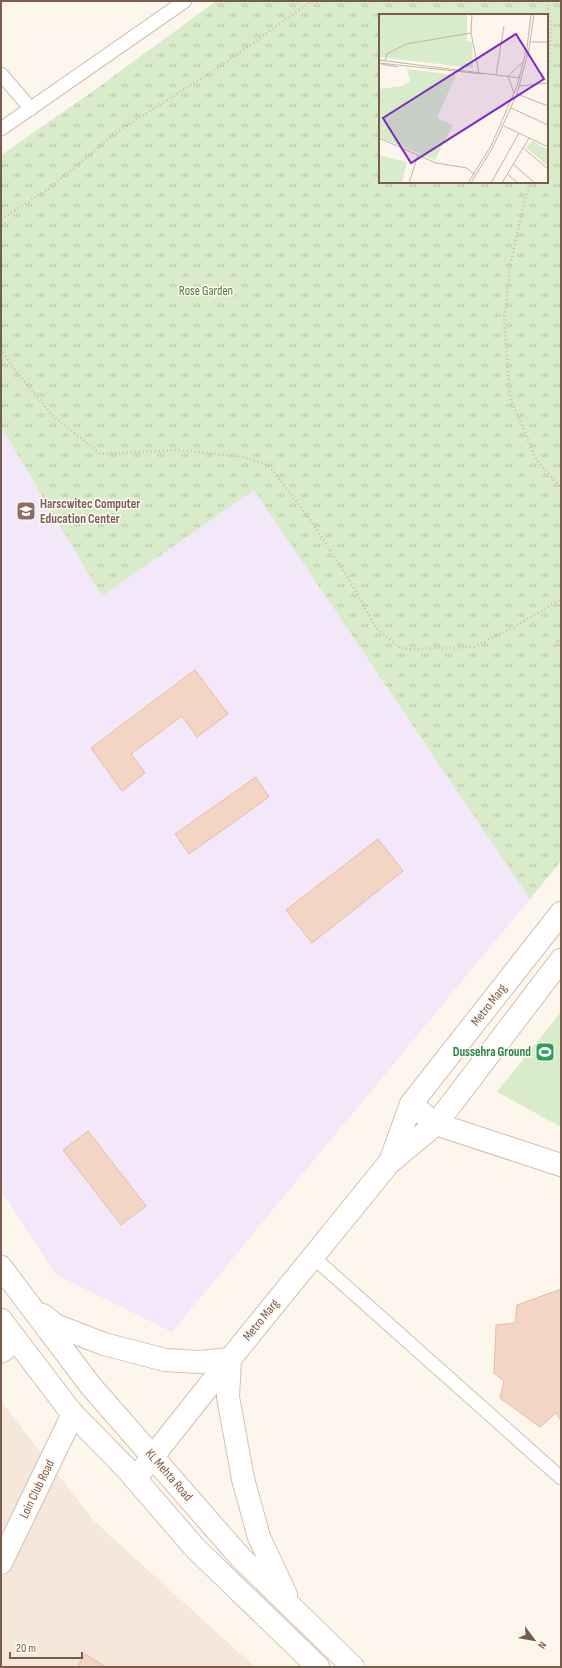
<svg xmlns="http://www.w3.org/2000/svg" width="562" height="1668" font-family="'Sofia Sans Condensed',sans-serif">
  <defs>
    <pattern id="park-tufts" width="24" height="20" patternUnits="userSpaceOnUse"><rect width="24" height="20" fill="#d8ecc9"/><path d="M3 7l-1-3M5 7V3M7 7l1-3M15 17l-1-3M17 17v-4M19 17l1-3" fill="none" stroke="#b4c2a5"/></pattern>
  </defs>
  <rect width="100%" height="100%" fill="#fdf6ec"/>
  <polygon fill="#f5e8da" points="1,1401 94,1521 255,1667 1,1667"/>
  <polygon fill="#f3e8fa" points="1,427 102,595 254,489 530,899 172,1332 55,1274 1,1190"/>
  <polygon fill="#d8ecc9" points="561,1012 561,1127 497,1092"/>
  <path fill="url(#park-tufts)" fill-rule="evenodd" d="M216,1h345v860l-31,38 -276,-409 -152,106 -101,-169v-272l91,-63zM380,15h167v167h-167z"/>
  <g fill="#f3d5c3" stroke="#e6bba3">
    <polygon points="195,670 228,714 197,737 182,716 131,754 145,773 122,791 91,748"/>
    <polygon points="256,777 269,797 189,854 175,834"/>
    <polygon points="378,839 403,871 312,943 286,910"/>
    <polygon points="88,1131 146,1206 121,1225 63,1150"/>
    <polygon points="561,1289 561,1421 556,1413 540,1427 500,1398 504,1381 494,1373 496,1325 515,1323 517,1305"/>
    <polygon points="85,1654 106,1667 77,1667"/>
  </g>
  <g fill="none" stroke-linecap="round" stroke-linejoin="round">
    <g stroke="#d1beb0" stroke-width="15">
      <g id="lane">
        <polyline points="1,74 31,109"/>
        <polyline points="1,129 185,1"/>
        <polyline points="313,1257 561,1478"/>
      </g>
    </g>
    <g stroke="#d1beb0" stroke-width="24">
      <g id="street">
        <polyline points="411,1104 436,1124 561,1165"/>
        <polyline points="1,1352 16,1340"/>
        <polyline points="1,1563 73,1414"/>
      </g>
    </g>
    <g stroke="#d6c0b0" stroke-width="24">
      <g id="secondary">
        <polyline points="390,1162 411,1104 561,913"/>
        <polyline points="1,1267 90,1385 240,1557 353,1667"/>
        <polyline points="43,1315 55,1325 104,1344 165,1360 199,1362 230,1359 228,1397 243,1479 259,1537 286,1595"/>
        <polyline points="1,1320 71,1412 125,1467 195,1548 318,1667"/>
        <polyline points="135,1479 230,1359 389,1163 436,1124 561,960"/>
      </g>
    </g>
    <g stroke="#d9b8a5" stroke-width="2.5" stroke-dasharray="1 3" stroke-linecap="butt">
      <polyline points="546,1 551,23 547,104"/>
      <polyline points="530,182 519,224 510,267 504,321 510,397 536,459 561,488"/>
      <polyline points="1,219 50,188 114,134 222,65 312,1"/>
      <polyline points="1,349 11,365 53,416 101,454 179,450 244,457 269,466 310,519 351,583 376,628 400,648 410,649 474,647 521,623 561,599"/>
      <polyline points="561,638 558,641 561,644"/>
    </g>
    <use href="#lane" stroke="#fff" stroke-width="13"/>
    <use href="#street" stroke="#fff" stroke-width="22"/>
    <use href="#secondary" stroke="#fff" stroke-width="22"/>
  </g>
  <defs>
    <g id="school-square" transform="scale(1)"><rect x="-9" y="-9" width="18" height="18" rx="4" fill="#8d6e63" stroke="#fffaf3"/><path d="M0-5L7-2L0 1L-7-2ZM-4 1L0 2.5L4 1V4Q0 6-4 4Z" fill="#fff"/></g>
    <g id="stadium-square" transform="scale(1)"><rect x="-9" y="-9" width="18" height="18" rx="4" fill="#2e9e5b" stroke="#fffaf3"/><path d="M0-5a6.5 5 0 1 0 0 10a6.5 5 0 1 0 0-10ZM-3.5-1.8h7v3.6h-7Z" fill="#fff"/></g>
  </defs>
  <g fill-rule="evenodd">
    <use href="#school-square" x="26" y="511"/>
    <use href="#stadium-square" x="545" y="1052"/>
  </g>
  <g text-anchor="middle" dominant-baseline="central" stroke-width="3" stroke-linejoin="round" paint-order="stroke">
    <g font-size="13" fill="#537a41" stroke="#fffaf3">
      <text x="206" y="291">Rose Garden</text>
    </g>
    <g font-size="13" font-weight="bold" fill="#785e54" stroke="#fffaf3" text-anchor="start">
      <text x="40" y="504">Harscwitec Computer<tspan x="40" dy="15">Education Center</tspan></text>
    </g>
    <g font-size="13" fill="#7a5c4d" stroke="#fffaf3">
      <text transform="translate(489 1005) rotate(-52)">Metro Marg</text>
      <text transform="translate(261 1320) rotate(-51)">Metro Marg</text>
      <text transform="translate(169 1475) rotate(49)">KL Mehta Road</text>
      <text transform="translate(37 1489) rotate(-64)">Loin Club Road</text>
    </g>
    <g font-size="13" font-weight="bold" fill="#27864d" stroke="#fffaf3" text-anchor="end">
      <text x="531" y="1052">Dussehra Ground</text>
    </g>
  </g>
  <g transform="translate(379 14)">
    <rect width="169" height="169" fill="#fdf6ec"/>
    <path d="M0,0h88v27l5,1 1,26 -94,-11zM0,141l28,7 -5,21h-23z" fill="#d8ecc9"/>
    <path d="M28,55l49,6 -19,43 16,7 -18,35 -56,-23v-48l23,-3 8,-5zM153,127l16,9v16l-22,-18z" fill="#d8ecc9"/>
    <path fill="none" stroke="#c5b3a7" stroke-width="1" d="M93,0l-1,19 8,40M151,28h18M169,35v18M0,46l141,18M6,47l2,-7 19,-10 65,-11M0,49l104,11M2,50l17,3M117,61l8,-49M141,72l28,-3M135,79l-6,-17 16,-15M138,80l31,12M132,94l37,17M125,112l44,21M0,124l57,25 31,5 8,7M144,134l25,21M134,150l22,19M128,160l11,9M30,169l9,-28M89,169l23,-37 26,-60 10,-38 4,-34M92,169l22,-36 24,-53 12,-45 5,-35M112,169l28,-50M123,169l27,-45"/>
    <path fill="#7b2cbf" fill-opacity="0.15" stroke="#7b2cbf" stroke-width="2" d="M137,20l28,45 -133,84 -28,-45z"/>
    <rect width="169" height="169" fill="none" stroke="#7a5c4d" stroke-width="2"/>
  </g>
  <rect width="562" height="1668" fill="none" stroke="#7a5c4d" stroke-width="4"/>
  <g transform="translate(534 1640) rotate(122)" stroke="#fffaf3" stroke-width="3" paint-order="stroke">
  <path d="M0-3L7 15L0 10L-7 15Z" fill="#7a5c4d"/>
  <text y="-6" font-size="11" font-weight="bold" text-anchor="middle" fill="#7a5c4d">N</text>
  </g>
  <path d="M10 1652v6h72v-6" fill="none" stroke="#7a5c4d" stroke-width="2"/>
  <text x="16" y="1652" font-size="12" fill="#7a5c4d" stroke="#fffaf3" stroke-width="3" paint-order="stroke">20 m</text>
</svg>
